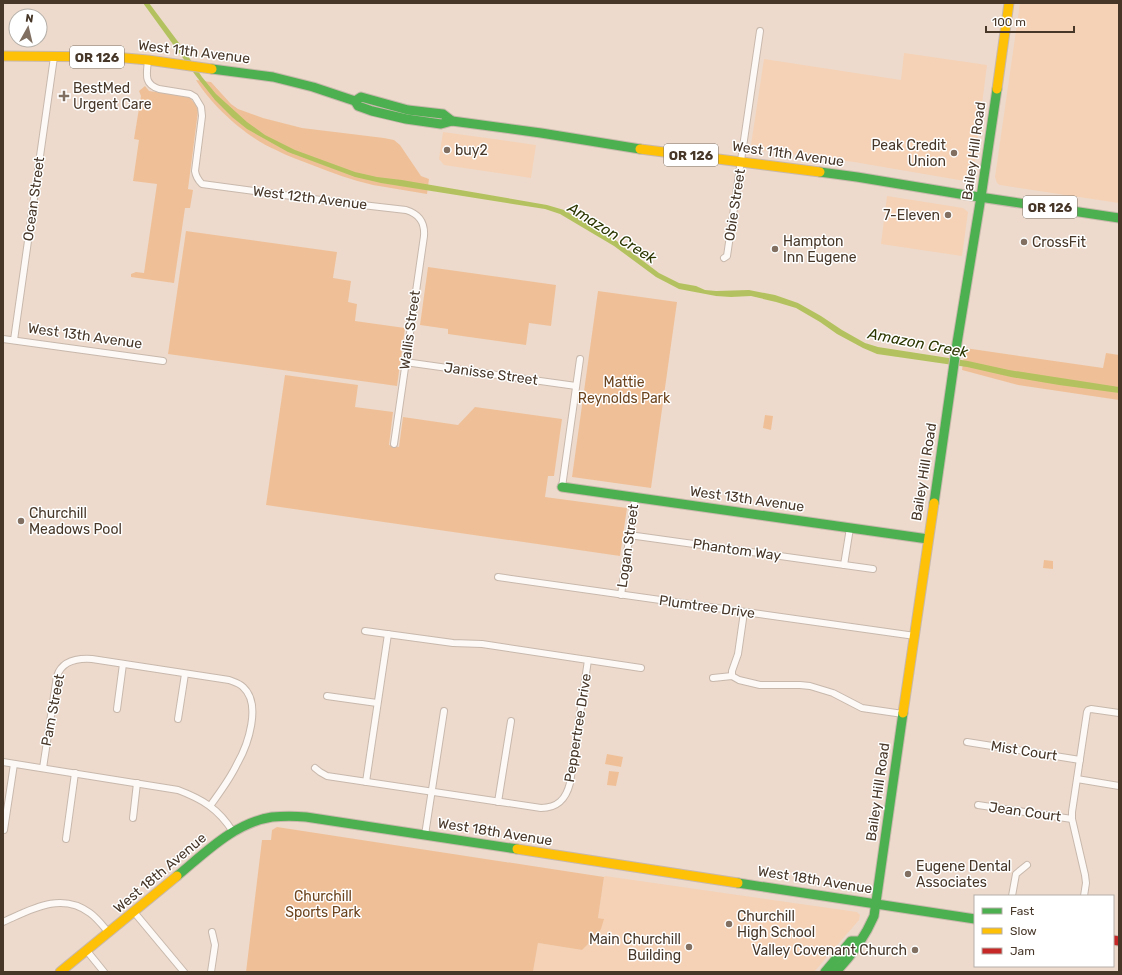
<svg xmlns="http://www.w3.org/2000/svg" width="1122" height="975" font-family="Rubik,sans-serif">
  <rect width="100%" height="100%" fill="#eddacc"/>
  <g fill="#f5d2b6">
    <polygon points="1020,3 1119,3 1119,203 1000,185 997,183 995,177"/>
    <polygon points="904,53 987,65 973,175 971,179 965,181 854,162 753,149 751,145 764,59 901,80"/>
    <polygon points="443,132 536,145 531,178 444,165 439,159"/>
    <polygon points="887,196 963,208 968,212 962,256 881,244"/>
    <polygon points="605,876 857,912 860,915 859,920 814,972 533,972 538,943 582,950 603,919 598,918 604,877"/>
  </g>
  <g fill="#efc098">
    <path d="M196,80l15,2 20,22 7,5 25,9 39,10 82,10 10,2 6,5 21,31 8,3 -2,15c-18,-3 -36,-6 -54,-9 -21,-5 -41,-12 -61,-20 -12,-5 -25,-9 -36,-15 -30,-13 -63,-43 -80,-70z"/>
    <polygon points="145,86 149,91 189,97 196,105 198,111 188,189 193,190 190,208 185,208 174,283 131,277 131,274 136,272 144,273 157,184 133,181 139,140 134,139 141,96 139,91"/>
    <polygon points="186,231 337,252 333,278 351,281 348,302 357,304 355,321 405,328 397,386 168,354"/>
    <polygon points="428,267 556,285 551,326 529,323 526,345 448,334 448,329 420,325"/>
    <polygon points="598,291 677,302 651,488 572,477"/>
    <polygon points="965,348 1103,368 1106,353 1119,355 1119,400 1018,385 962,370"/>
    <polygon points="285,375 358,385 355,407 393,412 389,445 399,447 403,417 458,425 475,407 562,419 554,476 548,476 545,497 627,508 620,556 266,505"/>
    <polygon points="765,415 773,416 771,430 763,428"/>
    <polygon points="1044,560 1053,561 1053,569 1043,568"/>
    <polygon points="607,754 623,757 621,767 605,764"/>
    <polygon points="609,771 619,772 616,786 607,785"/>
    <polygon points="277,827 604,877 598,918 604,919 601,929 598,934 582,950 538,943 533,972 246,972 262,840 271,840 272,830"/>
  </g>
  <polygon fill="#b3c25f" points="143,3 149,3 182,47 202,77 216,94 247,122 265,135 295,150 355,172 377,177 402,180 547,205 564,210 574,216 614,239 659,273 679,283 696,286 705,290 716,291 749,290 775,295 798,303 821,316 842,330 865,343 878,347 968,361 1009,370 1119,387 1119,393 1059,385 1011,377 967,367 877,354 863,348 837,334 820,322 796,308 776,302 751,296 731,297 716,296 679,289 656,277 614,246 560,214 545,209 381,183 355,177 288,152 247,129 232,117 215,100 196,76"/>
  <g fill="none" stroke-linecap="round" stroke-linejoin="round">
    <g stroke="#c8b8ac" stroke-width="8">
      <g id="street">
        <path d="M148,60c-1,13 -5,24 11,29l31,5 5,3 6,10 1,9 -7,55c1,6 3,9 7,13l134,18 70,8c13,4 19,12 18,26l-30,208"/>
        <polyline points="724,258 727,256 760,31"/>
        <polyline points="3,339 163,361"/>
        <polyline points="14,340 54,57"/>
        <polyline points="405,362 576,386"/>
        <polyline points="562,487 580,359"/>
        <polyline points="629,535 873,569"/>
        <polyline points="844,565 850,528"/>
        <polyline points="498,577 915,636"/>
        <polyline points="621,595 635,498"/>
        <polyline points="365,631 453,643 482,644 641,668"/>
        <polyline points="732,676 732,671 738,654 744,612"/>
        <polyline points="713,678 732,676 739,680 760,685 800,685 810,686 833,693 862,708 903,714"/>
        <polyline points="327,696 377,703"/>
        <polyline points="117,709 123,664"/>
        <polyline points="178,719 185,674"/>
        <polyline points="967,742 1080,760"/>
        <path d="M3,762l175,28c24,9 41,19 55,42"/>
        <path d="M43,768l14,-92c5,-15 20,-18 35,-17l137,21c5,2 10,3 14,7 19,17 5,58 -6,77 -7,15 -17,28 -27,42"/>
        <path d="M315,768l5,4 7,4 214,32c17,0 25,-9 29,-25l18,-123"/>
        <polyline points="1077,779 1119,786"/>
        <polyline points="366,782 388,634"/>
        <polyline points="498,802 511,721"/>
        <polyline points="978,805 1072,819"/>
        <polyline points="133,818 137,783"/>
        <polyline points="4,830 14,764"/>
        <polyline points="425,835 444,711"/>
        <polyline points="66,839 75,773"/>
        <polyline points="1012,896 1016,874 1027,865"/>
        <polyline points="1084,896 1086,883 1085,875 1072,819 1072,812 1087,712 1088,710 1091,709 1119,713"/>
        <polyline points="134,912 184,972"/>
        <path d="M3,922c27,-12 58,-31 87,-9 7,5 13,13 19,20"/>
        <polyline points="87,951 104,972"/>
        <polyline points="211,972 215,945 212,932"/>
      </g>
    </g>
    <g stroke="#c8b8ac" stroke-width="11">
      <g id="fast">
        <polyline points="212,69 273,77 313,87 355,101 358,106 372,111 406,119 441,124 452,121 541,133 640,149"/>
        <polyline points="355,101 361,97 408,110 443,114 452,121"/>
        <polyline points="820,172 857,177 966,195 1119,218"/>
        <polyline points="562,487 928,539"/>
        <polyline points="934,503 957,343 981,197 997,89"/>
        <path d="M177,876c28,-23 57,-53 95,-59 11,-1 23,-1 34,0l211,32"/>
        <polyline points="738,883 975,919"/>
        <polyline points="825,972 851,941 860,941"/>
        <path d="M836,972c16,-17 29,-35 38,-56l29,-203"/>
      </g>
    </g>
    <g stroke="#c8b8ac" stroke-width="11">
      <g id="slow">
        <polyline points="3,56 114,57 148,60 212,69"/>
        <polyline points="997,89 1009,3"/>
        <polyline points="640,149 820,172"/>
        <polyline points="903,713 934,503"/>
        <polyline points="517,849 738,883"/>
        <polyline points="60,972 177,876"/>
      </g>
    </g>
    <g stroke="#c8b8ac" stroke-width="11">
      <polyline id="jam" points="1113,940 1119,941"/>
    </g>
    <use href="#street" stroke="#fcf9f7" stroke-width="6"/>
    <use href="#fast" stroke="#4caf50" stroke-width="9"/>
    <use href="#slow" stroke="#ffc107" stroke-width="9"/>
    <use href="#jam" stroke="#c62828" stroke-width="9"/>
  </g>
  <g fill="#817062" stroke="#fff" stroke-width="1.5">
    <path d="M62 90h4v4h4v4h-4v4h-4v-4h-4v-4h4z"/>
    <circle cx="447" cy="150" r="4"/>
    <circle cx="954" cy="153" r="4"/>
    <circle cx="948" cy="215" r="4"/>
    <circle cx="1024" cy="242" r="4"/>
    <circle cx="775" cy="249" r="4"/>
    <circle cx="21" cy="521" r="4"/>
    <circle cx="908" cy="874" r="4"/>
    <circle cx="729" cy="924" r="4"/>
    <circle cx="689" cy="947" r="4"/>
    <circle cx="915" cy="950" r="4"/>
  </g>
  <g text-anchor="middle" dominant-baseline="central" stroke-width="3" stroke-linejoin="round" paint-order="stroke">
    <g fill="#fff" stroke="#7e7369" stroke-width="1">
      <rect x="70" y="46" width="54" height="22" rx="3"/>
      <rect x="664" y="144" width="54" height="22" rx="3"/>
      <rect x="1023" y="196" width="54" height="22" rx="3"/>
    </g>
    <g font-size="13" font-weight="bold" fill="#473729">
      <text x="97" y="57">OR 126</text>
      <text x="691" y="155">OR 126</text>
      <text x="1050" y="207">OR 126</text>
    </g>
    <g font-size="14" fill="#473729" stroke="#fff">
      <text transform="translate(194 52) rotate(7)">West 11th Avenue</text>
      <text transform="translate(974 151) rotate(-82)">Bailey Hill Road</text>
      <text transform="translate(788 154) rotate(8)">West 11th Avenue</text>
      <text transform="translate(310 198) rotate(7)">West 12th Avenue</text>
      <text transform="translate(34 199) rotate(-82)">Ocean Street</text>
      <text transform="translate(735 205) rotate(-81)">Obie Street</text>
      <text transform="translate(410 330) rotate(-82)">Wallis Street</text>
      <text transform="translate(85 336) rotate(8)">West 13th Avenue</text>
      <text transform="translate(491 374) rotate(8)">Janisse Street</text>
      <text transform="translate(924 472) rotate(-81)">Bailey Hill Road</text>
      <text transform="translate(747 499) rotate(8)">West 13th Avenue</text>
      <text transform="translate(628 546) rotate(-82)">Logan Street</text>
      <text transform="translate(737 550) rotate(8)">Phantom Way</text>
      <text transform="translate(707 607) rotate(8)">Plumtree Drive</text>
      <text transform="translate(53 710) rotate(-79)">Pam Street</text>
      <text transform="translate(578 728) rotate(-81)">Peppertree Drive</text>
      <text transform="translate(1024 751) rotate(9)">Mist Court</text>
      <text transform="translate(878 792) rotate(-82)">Bailey Hill Road</text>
      <text transform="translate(1025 812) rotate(8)">Jean Court</text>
      <text transform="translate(495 832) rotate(9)">West 18th Avenue</text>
      <text transform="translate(160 873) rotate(-40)">West 18th Avenue</text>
      <text transform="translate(815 880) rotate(9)">West 18th Avenue</text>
    </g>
    <g font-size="14" fill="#473729" stroke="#fff" text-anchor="start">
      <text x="73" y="88">BestMed<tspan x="73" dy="16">Urgent Care</tspan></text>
      <text x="946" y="145" text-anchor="end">Peak Credit<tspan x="946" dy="16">Union</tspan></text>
      <text x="455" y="150">buy2</text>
      <text x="940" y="215" text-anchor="end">7-Eleven</text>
      <text x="783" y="241">Hampton<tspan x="783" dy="16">Inn Eugene</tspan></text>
      <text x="1032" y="242">CrossFit</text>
      <text x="29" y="513">Churchill<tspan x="29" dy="16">Meadows Pool</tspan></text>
      <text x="916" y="866">Eugene Dental<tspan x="916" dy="16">Associates</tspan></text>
      <text x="737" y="916">Churchill<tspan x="737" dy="16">High School</tspan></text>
      <text x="681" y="939" text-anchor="end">Main Churchill<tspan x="681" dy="16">Building</tspan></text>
      <text x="907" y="950" text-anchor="end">Valley Covenant Church</text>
    </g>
    <g font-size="14" fill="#6c441e" stroke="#fff">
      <text x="624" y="382">Mattie<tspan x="624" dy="16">Reynolds Park</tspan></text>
      <text x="323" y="896">Churchill<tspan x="323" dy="16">Sports Park</tspan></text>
    </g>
    <g font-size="15" font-style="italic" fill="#2c3700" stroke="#fff">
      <text transform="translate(612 233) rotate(32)">Amazon Creek</text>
      <text transform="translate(918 343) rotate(11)">Amazon Creek</text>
    </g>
  </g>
  <rect width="1122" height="975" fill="none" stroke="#473729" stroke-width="8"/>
  <rect x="974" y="895" width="140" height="72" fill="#ffffff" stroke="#b5afa9"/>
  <rect x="982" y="908" width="20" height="6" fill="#4caf50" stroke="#b5afa9"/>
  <text x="1010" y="915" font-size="12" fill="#473729">Fast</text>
  <rect x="982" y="928" width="20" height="6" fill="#ffc107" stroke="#b5afa9"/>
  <text x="1010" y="935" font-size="12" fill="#473729">Slow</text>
  <rect x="982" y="948" width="20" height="6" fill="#c62828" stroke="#b5afa9"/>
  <text x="1010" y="955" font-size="12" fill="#473729">Jam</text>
  <g transform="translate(28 28) rotate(8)"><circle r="19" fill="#ffffff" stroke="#b5afa9"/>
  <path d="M0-3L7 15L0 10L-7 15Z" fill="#817062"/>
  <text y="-6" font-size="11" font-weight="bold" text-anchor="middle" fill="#473729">N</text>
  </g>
  <path d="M986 26v6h88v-6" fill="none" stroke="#473729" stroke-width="2"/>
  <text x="992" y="26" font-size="12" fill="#473729" stroke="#ffffff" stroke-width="3" paint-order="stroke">100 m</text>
</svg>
